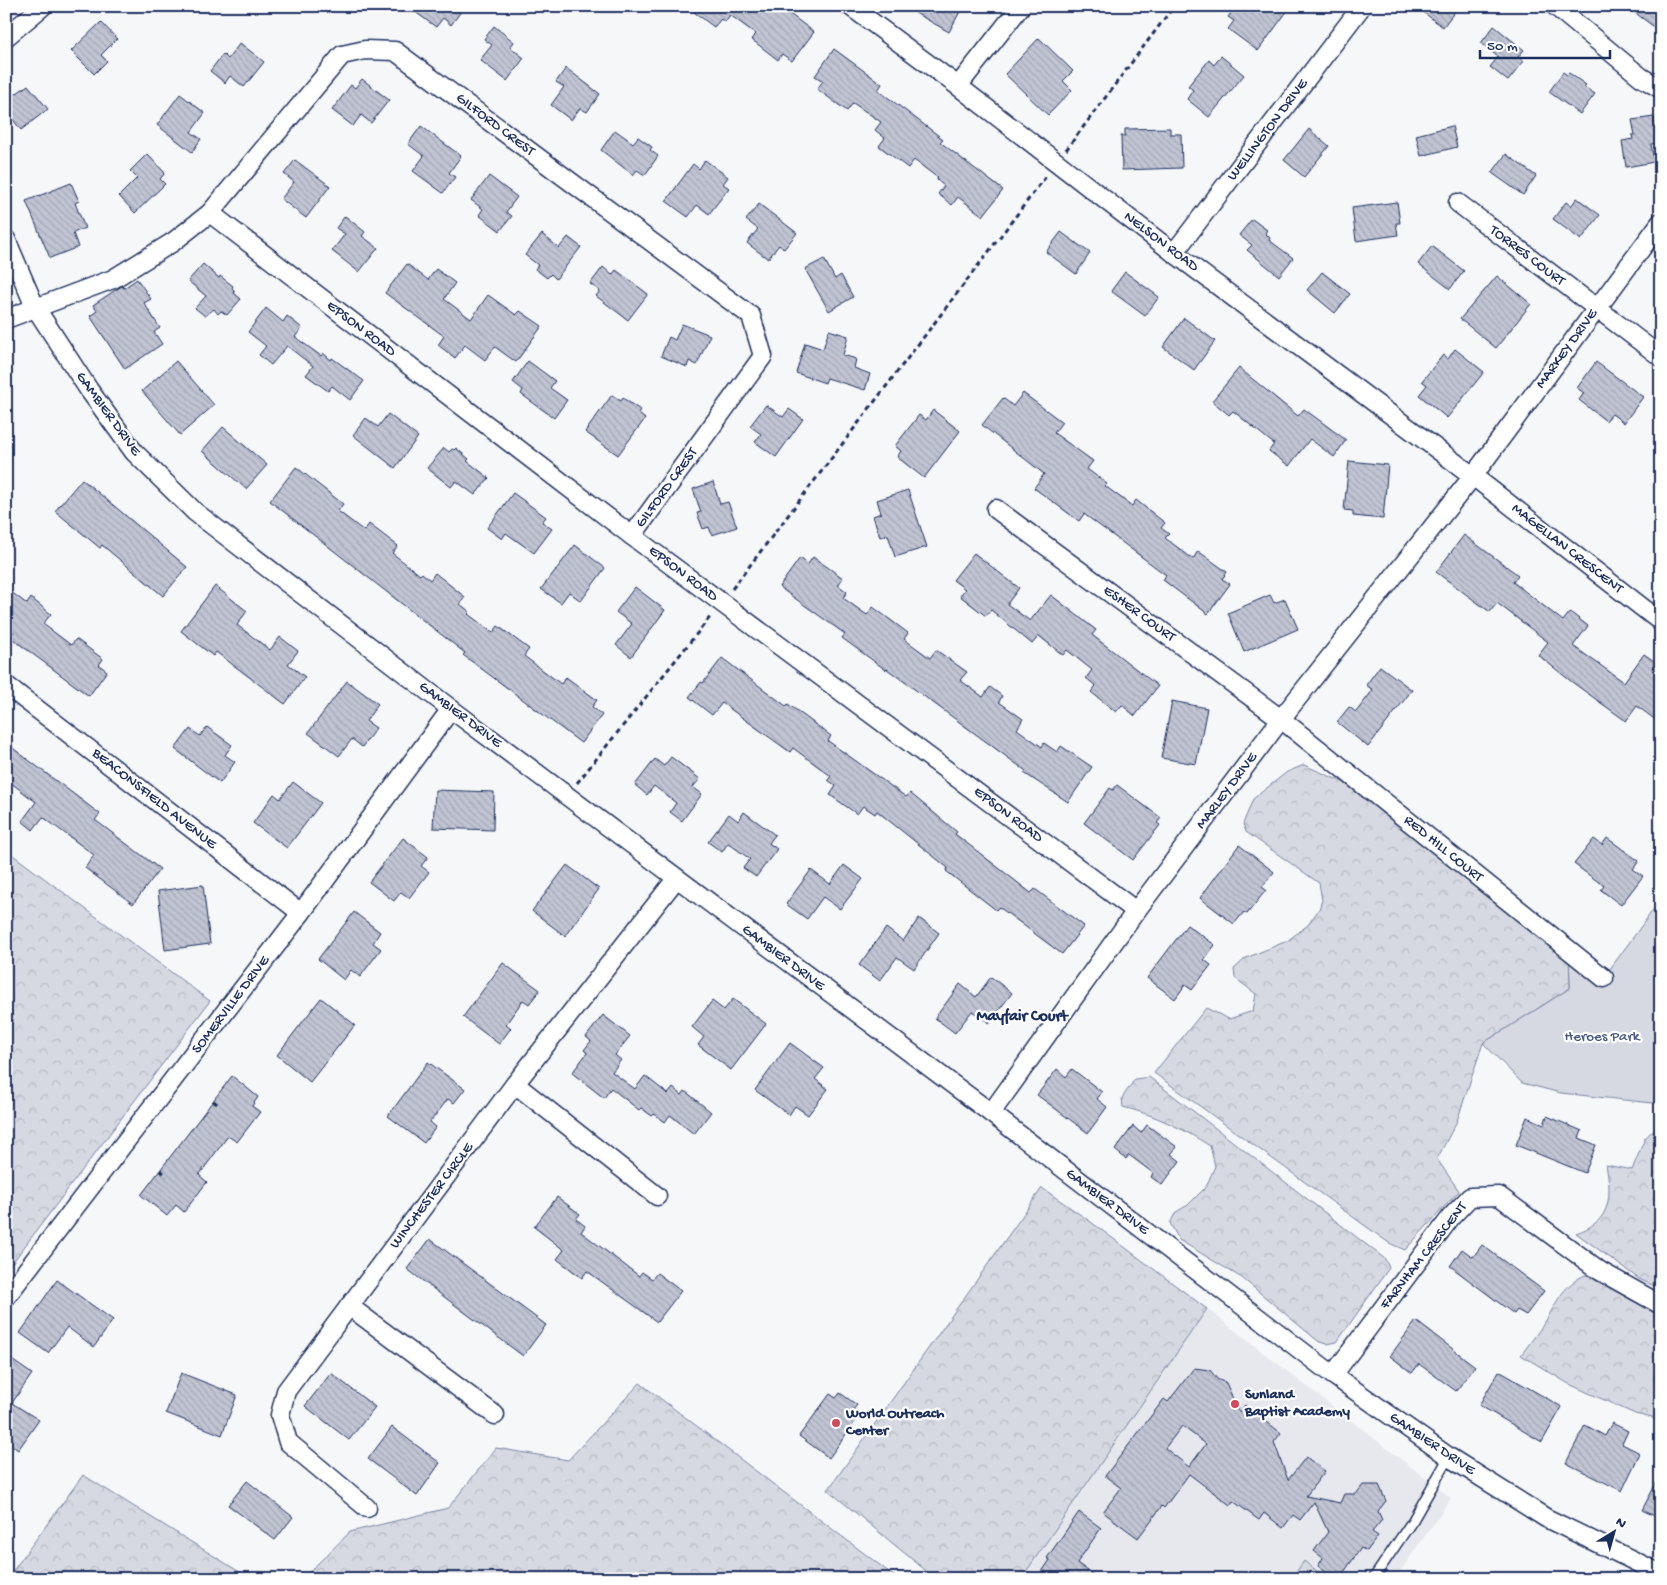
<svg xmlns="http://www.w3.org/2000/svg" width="1667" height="1585" font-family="'Gochi Hand',sans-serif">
  <defs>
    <pattern id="forest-crowns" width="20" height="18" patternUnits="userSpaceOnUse" patternTransform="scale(1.25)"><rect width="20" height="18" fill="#d6d9e2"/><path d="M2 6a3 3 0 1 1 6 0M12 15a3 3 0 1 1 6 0" fill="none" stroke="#b7bbc4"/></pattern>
    <pattern id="building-back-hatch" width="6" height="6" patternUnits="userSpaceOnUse" patternTransform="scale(1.25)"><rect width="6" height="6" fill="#c0c4d3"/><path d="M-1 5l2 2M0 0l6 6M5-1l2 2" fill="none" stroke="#a4a9b8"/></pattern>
  </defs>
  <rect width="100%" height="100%" fill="#f6f7f9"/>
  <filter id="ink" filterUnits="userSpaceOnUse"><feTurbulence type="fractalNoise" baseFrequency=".02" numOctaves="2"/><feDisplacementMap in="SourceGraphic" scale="10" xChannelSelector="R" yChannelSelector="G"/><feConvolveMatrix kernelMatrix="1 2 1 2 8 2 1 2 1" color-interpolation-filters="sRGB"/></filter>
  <g filter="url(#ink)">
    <polygon fill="#e6e8ee" points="1207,1309 1451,1498 1395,1579 1021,1579"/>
    <g fill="#d6d9e2" stroke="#7884a0">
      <polygon points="1661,899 1661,1083 1659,1095 1661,1104 1561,1093 1522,1083 1483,1043 1570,988 1569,952 1610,969"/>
      <polygon points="1304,1561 1327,1579 1291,1579"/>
    </g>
    <g fill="url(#forest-crowns)" stroke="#7884a0">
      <polygon points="1304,765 1343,782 1551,945 1569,952 1570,988 1483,1043 1457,1121 1437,1159 1459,1191 1405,1250 1389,1243 1154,1073 1206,1008 1229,1019 1253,1011 1256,994 1235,978 1234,969 1246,958 1287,941 1308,925 1319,909 1322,900 1319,883 1246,832 1243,824 1253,799 1287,772"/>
      <polygon points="6,850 210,1001 6,1271"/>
      <path d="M1149,1077l236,182 4,9 -52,74 -10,2 -9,-3 -76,-63 -63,-38 -9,-17 6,-11 12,-7 18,-18 9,-21 -5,-20c-28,-18 -55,-31 -87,-39l-1,-9 13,-19z"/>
      <path d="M1661,1123v166l-22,-10 -63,-46c6,-2 13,-5 18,-9 19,-13 16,-40 12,-59l26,5 13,-32z"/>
      <polygon points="1042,1188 1091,1222 1207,1309 1021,1579 936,1579 828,1490"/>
      <path d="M1585,1275l19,2 57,31v112l-26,-6 -66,-30 -48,-29c9,-12 18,-24 26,-36 11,-20 17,-34 38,-44z"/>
      <polygon points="640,1383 898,1579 302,1579 350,1532 448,1508 496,1448 568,1460"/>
      <polygon points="83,1475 251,1579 7,1579"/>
    </g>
    <g fill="url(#building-back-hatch)" stroke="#1b2f5e" fill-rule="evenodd">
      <polygon points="407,6 465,6 451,25 443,18 436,27"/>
      <polygon points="686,6 779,6 814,32 792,61 782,54 778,60 751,39 756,34 730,15 725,22 721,19 714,27"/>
      <polygon points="903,6 963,6 949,32"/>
      <polygon points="1236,6 1291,6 1258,51 1228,29 1234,21 1228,17"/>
      <polygon points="1415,6 1459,6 1443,27"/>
      <polygon points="1626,6 1661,6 1661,32"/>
      <polygon points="101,22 117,39 101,55 107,61 94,74 71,51"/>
      <polygon points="494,26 514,42 510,47 524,58 507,81 480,60 492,45 484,39"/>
      <polygon points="1494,26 1524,50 1518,57 1524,61 1508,81 1490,67 1498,57 1481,43"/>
      <polygon points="1039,38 1073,71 1063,81 1072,90 1048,115 1005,74"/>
      <polygon points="240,43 264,62 244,87 230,76 225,83 210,71 223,54 228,59"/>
      <polygon points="834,49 882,84 878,90 943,139 940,142 1003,190 983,216 958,197 952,205 938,194 944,186 937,180 938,178 914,160 908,168 879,146 885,138 875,130 881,122 853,103 847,111 817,89 823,81 815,76"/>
      <polygon points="1221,56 1244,75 1209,117 1187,99 1193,90 1188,86 1209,60 1214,65"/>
      <polygon points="566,68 600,94 587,112 580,108 571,120 551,105 564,87 556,82"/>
      <polygon points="1563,72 1567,75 1569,73 1586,85 1584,87 1595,94 1580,114 1549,92"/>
      <polygon points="362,79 389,100 371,123 361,115 353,126 332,110 351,85 355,88"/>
      <polygon points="28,85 48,109 21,130 6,111 6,101"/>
      <polygon points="180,94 205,113 191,132 201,139 192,152 157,125"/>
      <polygon points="1654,117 1658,143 1651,144 1654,162 1626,167 1622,141 1633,139 1632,135 1635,135 1632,120"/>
      <polygon points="421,126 461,156 449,173 455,177 443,193 413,171 424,156 408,144"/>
      <polygon points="1452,126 1457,147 1421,156 1416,135"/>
      <polygon points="1170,128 1170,134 1181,134 1182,168 1122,170 1121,136 1125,136 1125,129"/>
      <polygon points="1309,129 1329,146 1304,177 1284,160"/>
      <polygon points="615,130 633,143 638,137 652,147 650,150 658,156 645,175 637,170 633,175 601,150"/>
      <polygon points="147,154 165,173 160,179 165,184 135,213 119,196 137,178 130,171"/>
      <polygon points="1506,154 1536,176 1523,195 1492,173"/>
      <polygon points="295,160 330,186 306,218 281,199 294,182 284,174"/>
      <polygon points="705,160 728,177 723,184 729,188 709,214 697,205 688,217 666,201 693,164 699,169"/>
      <polygon points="489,176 517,197 506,212 512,216 500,231 479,215 483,209 471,200"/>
      <polygon points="71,183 79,201 75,203 85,228 73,233 78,247 50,258 26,201"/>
      <polygon points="1577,198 1600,215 1581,240 1553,219 1566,202 1571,206"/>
      <polygon points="1397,202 1400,223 1396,223 1398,235 1356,241 1352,208"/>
      <polygon points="759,204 797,233 784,249 779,245 768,259 747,243 758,229 746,220"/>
      <polygon points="345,216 365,232 362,236 378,248 359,272 332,251 345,234 336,228"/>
      <polygon points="1252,219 1267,230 1265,233 1270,238 1269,240 1293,258 1279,276 1247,250 1252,245 1239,235"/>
      <polygon points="1061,232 1090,253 1076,274 1046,252"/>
      <polygon points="542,234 559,248 568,237 581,247 556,279 551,274 547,278 535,269 538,265 525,255"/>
      <polygon points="1432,246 1464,271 1450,289 1418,264"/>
      <polygon points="824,259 835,279 841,275 853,297 829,311 805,269"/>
      <polygon points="203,264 219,278 220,276 233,286 232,288 235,291 233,292 241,299 227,315 221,311 218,314 214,309 205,316 195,308 206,296 188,281"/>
      <polygon points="407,264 428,280 436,269 455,283 444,299 471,319 488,295 516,315 520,311 542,326 516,362 495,347 485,360 465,345 455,358 438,345 444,336 385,293"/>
      <polygon points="603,267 612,275 616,270 648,294 628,320 596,296 600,291 590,284"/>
      <polygon points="1125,272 1159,297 1145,316 1111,291"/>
      <polygon points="1322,272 1350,294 1335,313 1307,290"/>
      <polygon points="1497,276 1531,304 1496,348 1460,319"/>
      <polygon points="137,279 151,299 144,303 160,328 154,332 162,344 125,369 90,316 97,311 93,305 117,289 122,286 124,288"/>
      <polygon points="266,308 283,322 287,316 302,328 295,337 321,356 323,353 331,360 332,358 364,381 350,400 332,386 328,391 306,375 313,366 287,346 271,365 259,355 266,346 248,332"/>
      <polygon points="1184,318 1215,341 1194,370 1163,347"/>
      <polygon points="682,324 710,335 697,365 689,361 687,367 661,356 669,337 675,340"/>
      <polygon points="829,330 848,336 843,355 856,359 854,368 870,374 865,390 827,378 825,383 796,373 805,343 823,349"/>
      <polygon points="1455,349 1484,372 1447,418 1419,395 1427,385 1422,381 1443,355 1448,359"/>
      <polygon points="176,361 214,405 180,435 142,391"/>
      <polygon points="528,361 555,381 550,388 567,400 554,418 521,394 523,390 513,382"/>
      <polygon points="1596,362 1643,397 1624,423 1612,414 1606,421 1579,400 1584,393 1577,388"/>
      <polygon points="1239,368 1298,416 1304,409 1346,440 1334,457 1310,439 1289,466 1269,451 1274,444 1233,411 1229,415 1212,401"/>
      <polygon points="1023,393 1062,422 1054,433 1093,461 1087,469 1107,484 1105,486 1132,506 1136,500 1165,523 1161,528 1169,534 1165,538 1193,559 1198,551 1227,572 1222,579 1230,584 1208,614 1163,580 1166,575 1084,514 1079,521 1034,488 1044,474 982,425 1003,398 1013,406"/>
      <polygon points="612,395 621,401 623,398 640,410 638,413 645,419 618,455 585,432"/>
      <polygon points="766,405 783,417 789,409 803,419 776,457 755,442 761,434 750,426"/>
      <polygon points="933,410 960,431 924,478 897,457 901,451 895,446 919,415 926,420"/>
      <polygon points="388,414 418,437 395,468 353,435 366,418 378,427"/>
      <polygon points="223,427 267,465 246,489 202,451"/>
      <polygon points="444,448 449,452 452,449 454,450 456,448 469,459 467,461 489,478 475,495 456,481 451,487 427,468"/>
      <polygon points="1349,461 1388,465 1383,519 1353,516 1353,511 1344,510"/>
      <polygon points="296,467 343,504 338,511 364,531 369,524 398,546 392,553 420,575 422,573 430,580 435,573 465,597 460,604 470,612 468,614 493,633 498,626 529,649 524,656 561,684 566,677 597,700 592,707 602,715 581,743 463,655 465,653 270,501"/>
      <polygon points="82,479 187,567 163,596 102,545 100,548 55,511"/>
      <polygon points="713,482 720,504 728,502 737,527 712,535 709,527 703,529 697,513 701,512 693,489"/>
      <polygon points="908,490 927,547 895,557 888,535 880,537 873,516 881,513 877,500"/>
      <polygon points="513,493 546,517 542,522 552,529 534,553 506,533 502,539 487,528"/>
      <polygon points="1464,535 1518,575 1513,582 1563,621 1570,612 1588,626 1573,646 1624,682 1644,654 1661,666 1661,724 1637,706 1626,721 1572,682 1538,655 1548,642 1497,603 1490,612 1436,572"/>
      <polygon points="575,545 605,568 581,601 569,592 561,603 541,589"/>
      <polygon points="974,553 1019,588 1007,604 1030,621 1051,595 1096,630 1092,635 1158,686 1135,716 1122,705 1116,712 1091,692 1096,686 1086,678 1092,670 1067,650 1063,655 1039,636 1032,644 991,610 986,616 960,596 965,589 953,580"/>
      <polygon points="813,557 843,578 838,585 847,592 843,598 867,615 873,607 908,633 904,639 930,658 936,650 967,672 960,680 983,697 990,687 1002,696 999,702 1023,719 1017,729 1042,747 1044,743 1057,752 1061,746 1092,767 1068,802 1024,773 1026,771 887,669 886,670 842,638 845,634 779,587 800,558 808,564"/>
      <polygon points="215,586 247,611 237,625 270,650 280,637 298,651 288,664 305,677 285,704 216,652 213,656 181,631"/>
      <polygon points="635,587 665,610 631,657 616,645 632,624 616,612"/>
      <polygon points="6,588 27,604 31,598 51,614 43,624 71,645 76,639 103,659 99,665 107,671 89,696 10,637 14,632 6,626"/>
      <polygon points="1270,595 1274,603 1285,599 1298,629 1244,652 1228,613"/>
      <polygon points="722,658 786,706 788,704 831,736 828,741 906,797 910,793 957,832 955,834 1031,893 1035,889 1084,926 1062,954 999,907 996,910 946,871 948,868 877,811 875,814 863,806 857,814 830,795 836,786 828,780 831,776 793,748 790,752 722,703 712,715 689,697 701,682 703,683"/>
      <polygon points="1380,666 1412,690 1368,747 1337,722 1349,707 1356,712 1373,690 1366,685"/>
      <polygon points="347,681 378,704 366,721 376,728 362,747 352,739 339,756 308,733"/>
      <polygon points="1172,701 1207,708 1196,764 1161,758"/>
      <polygon points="207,727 232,745 225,755 235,762 220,783 175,749 190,729 200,736"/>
      <polygon points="6,743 100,814 95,820 160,869 133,904 85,868 94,855 43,817 33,830 22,821 36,802 6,779"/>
      <polygon points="671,757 700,779 693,787 702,794 682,821 670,812 676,803 654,786 647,795 635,785 655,759 664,766"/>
      <polygon points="293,782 321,803 287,848 253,823 274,794 280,799"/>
      <polygon points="1117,785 1161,818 1157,823 1160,825 1133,860 1084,823 1110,788 1113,790"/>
      <polygon points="435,790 494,792 493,830 433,828"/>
      <polygon points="744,812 775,835 769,843 777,849 756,877 743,868 750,859 728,843 722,852 708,842 729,814 738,821"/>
      <polygon points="403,838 428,857 421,866 429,872 409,898 401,892 394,901 369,882"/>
      <polygon points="1607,838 1639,861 1633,869 1643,876 1621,905 1601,890 1604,886 1574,864 1594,839 1602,845"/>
      <polygon points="1239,845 1274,872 1262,887 1266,890 1247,914 1244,912 1234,924 1200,898"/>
      <polygon points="567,865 599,889 565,936 532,911"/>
      <polygon points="844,865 863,879 840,909 823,897 807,919 786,904 811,870 830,884"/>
      <polygon points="203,885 210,944 165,950 158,891"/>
      <polygon points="354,912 380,932 373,943 381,949 360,977 351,970 344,980 318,959"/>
      <polygon points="919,918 939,933 914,969 897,957 880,981 859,965 886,928 903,941"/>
      <polygon points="1187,925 1215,945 1204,960 1211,965 1192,990 1185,985 1175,999 1147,978"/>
      <polygon points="503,963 540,990 529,1004 523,1000 506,1024 511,1028 499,1044 463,1017"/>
      <polygon points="991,977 1012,993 989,1023 972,1011 955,1033 935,1018 960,984 976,997"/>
      <polygon points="321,998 355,1025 310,1082 277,1055"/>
      <polygon points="733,999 766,1024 731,1070 698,1045 704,1037 692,1027 712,1001 724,1010"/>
      <polygon points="603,1015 630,1036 615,1055 621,1060 612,1072 635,1089 645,1076 668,1094 673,1088 682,1095 685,1091 711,1112 694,1134 670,1115 665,1122 654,1114 652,1116 641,1108 639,1110 611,1088 604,1098 572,1073 587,1053 584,1050 591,1041 586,1037"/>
      <polygon points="790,1043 824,1068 815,1079 828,1089 808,1115 795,1106 789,1115 755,1090"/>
      <polygon points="428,1062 465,1089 454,1103 448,1099 430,1122 436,1127 424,1143 388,1116"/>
      <polygon points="1057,1069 1066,1077 1072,1069 1102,1092 1097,1099 1107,1107 1088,1133 1037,1095"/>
      <polygon points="232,1076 258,1097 252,1106 260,1112 237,1142 228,1136 199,1175 207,1182 184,1212 176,1205 167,1216 141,1195"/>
      <polygon points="1547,1116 1582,1131 1579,1138 1596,1145 1585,1173 1516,1145 1527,1117 1544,1124"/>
      <polygon points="1147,1125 1177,1147 1171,1154 1180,1161 1162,1185 1151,1177 1153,1173 1129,1155 1126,1159 1115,1150 1133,1126 1141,1133"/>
      <polygon points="557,1197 580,1214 576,1219 585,1226 581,1232 639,1276 642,1272 652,1279 657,1273 681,1291 657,1322 587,1271 582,1278 557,1259 564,1250 534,1227"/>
      <polygon points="430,1239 546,1325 523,1356 407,1269"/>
      <polygon points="1482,1245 1544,1291 1526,1315 1517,1310 1514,1314 1450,1266 1462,1249 1473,1257"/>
      <polygon points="57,1280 113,1320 94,1347 67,1327 48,1353 20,1333"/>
      <polygon points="1416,1321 1475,1366 1456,1391 1419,1364 1412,1373 1390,1356"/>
      <polygon points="6,1356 32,1374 12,1403 39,1420 18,1450 6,1441"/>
      <path d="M1194,1368l16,2 7,9 9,4 13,29 6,-7 36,28 -7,9 14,38 18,-23 19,14 -19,25 34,7 4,-9h12l7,-9h16l7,16 -8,10 4,9 -10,12 6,4 -11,15 -6,-3 -22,31h-4l-17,-13 5,-8 -9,-7 14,-19 -14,-30 -14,18 -7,-5 -10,13 -19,-15 -5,7 -26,-19 -3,4 -41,-31 -25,34 -2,-2 -24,32 -35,-26 18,-24 -16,-12 59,-77 4,3zM1182,1426l24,18 -17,23 -24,-19z"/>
      <polygon points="1499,1371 1562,1407 1542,1442 1479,1405"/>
      <polygon points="181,1373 237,1395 222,1435 166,1413"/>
      <polygon points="331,1373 375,1407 349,1440 305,1406"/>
      <polygon points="840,1393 857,1405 853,1410 860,1415 829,1458 799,1436 830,1394 836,1398"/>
      <polygon points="1612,1423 1628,1431 1622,1444 1640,1453 1622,1491 1566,1463 1585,1425 1605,1436"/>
      <polygon points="392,1427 440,1463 417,1496 368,1459"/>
      <polygon points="1661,1474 1661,1519 1642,1510"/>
      <polygon points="247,1481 293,1517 275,1540 228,1505"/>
      <polygon points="1079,1512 1101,1528 1077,1563 1099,1579 1037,1579 1050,1560 1047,1558"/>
    </g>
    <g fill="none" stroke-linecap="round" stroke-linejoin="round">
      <g stroke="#1b2f5e" stroke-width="12">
        <polyline id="lane" points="1373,1579 1413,1520 1449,1457"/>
      </g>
      <g stroke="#1b2f5e" stroke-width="21">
        <g id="street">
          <polyline points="850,6 958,86 1174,253 1473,476 1661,622"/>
          <polyline points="1555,6 1641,77 1661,89"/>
          <polyline points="6,37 43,6"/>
          <polyline points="958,86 1021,6"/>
          <polyline points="1458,203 1661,357"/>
          <polyline points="210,213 632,536 1136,911"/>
          <polyline points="6,239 35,307 89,390 134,452 195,512 451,709 991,1113 1333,1375 1449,1457 1546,1518 1661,1574"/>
          <polyline points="1174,253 1362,6"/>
          <polyline points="6,319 113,279 173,242 210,213 342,55 365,50 395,51 751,316 763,356 632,536"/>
          <polyline points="996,509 1281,719 1604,978"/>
          <polyline points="6,685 301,913"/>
          <polyline points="515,1084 657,1196"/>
          <polyline points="991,1113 1136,911 1281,719 1473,476 1661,222"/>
          <polyline points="6,1297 301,913 451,709"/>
          <polyline points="349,1306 495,1415"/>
          <polyline points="1333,1375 1451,1217 1470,1197 1499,1196 1600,1271 1661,1305"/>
          <polyline points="367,1508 288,1442 280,1415 286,1391 515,1084 676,879"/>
        </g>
      </g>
      <g stroke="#1b2f5e" stroke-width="3" stroke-dasharray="5 4" stroke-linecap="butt">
        <polyline points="1066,150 1174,6"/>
        <polyline points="732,589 1047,175"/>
        <polyline points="577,783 711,616"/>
        <polyline points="213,1101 220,1106"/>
        <polyline points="160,1170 167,1176"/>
      </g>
      <use href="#lane" stroke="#fff" stroke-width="9"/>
      <use href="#street" stroke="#fff" stroke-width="18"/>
    </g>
  </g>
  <g fill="#d1495b" stroke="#fff" stroke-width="2">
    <circle cx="1235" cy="1404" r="5"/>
    <circle cx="836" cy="1423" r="5"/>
  </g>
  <g text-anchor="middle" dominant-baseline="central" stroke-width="4.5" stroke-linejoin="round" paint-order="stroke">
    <g font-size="15" fill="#1b2f5e" stroke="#fff">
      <text transform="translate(495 125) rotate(37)">GILFORD CREST</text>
      <text transform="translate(1268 130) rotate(-53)">WELLINGTON DRIVE</text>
      <text transform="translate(1161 242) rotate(37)">NELSON ROAD</text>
      <text transform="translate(1527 256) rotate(37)">TORRES COURT</text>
      <text transform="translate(361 329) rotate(37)">EPSON ROAD</text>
      <text transform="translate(1567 349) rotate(-54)">MARKEY DRIVE</text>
      <text transform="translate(108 414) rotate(54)">GAMBIER DRIVE</text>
      <text transform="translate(667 488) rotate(-54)">GILFORD CREST</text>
      <text transform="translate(1567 549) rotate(38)">MAGELLAN CRESCENT</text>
      <text transform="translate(683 574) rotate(37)">EPSON ROAD</text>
      <text transform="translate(1139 614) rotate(36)">ESHER COURT</text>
      <text transform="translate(460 715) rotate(37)">GAMBIER DRIVE</text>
      <text transform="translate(1227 791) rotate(-53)">MARLEY DRIVE</text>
      <text transform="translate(154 799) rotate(38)">BEACONSFIELD AVENUE</text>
      <text transform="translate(1008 815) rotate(37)">EPSON ROAD</text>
      <text transform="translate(1443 849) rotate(39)">RED HILL COURT</text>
      <text transform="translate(783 958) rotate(37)">GAMBIER DRIVE</text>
      <text transform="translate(231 1005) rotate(-53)">SOMERVILLE DRIVE</text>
      <text transform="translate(432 1196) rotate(-53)">WINCHESTER CIRCLE</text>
      <text transform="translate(1107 1202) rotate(37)">GAMBIER DRIVE</text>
      <text transform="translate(1424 1256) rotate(-52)">FARNHAM CRESCENT</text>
      <text transform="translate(1432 1444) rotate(34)">GAMBIER DRIVE</text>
    </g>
    <g font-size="15" fill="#4a5a7f" stroke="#fff">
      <text x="1602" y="1037">Heroes Park</text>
    </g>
    <g font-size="15" font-weight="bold" fill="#1b2f5e" stroke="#fff" text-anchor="start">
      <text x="1245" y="1395">Sunland<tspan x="1245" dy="17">Baptist Academy</tspan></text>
      <text x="846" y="1414">World Outreach<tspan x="846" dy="17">Center</tspan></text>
    </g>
    <g font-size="16" font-weight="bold" fill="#1b2f5e" stroke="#fff">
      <text x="1022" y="1017">Mayfair Court</text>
    </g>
  </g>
  <rect width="1667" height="1585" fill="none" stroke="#fff" stroke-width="25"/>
  <rect x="12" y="12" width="1642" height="1560" fill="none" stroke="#1b2f5e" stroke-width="2" filter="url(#ink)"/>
  <g transform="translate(1614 1532) rotate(37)" stroke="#ffffff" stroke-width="4" paint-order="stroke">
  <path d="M0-4L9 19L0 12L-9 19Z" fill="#1b2f5e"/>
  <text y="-8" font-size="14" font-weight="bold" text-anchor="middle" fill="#1b2f5e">N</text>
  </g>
  <path d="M1480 50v8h130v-8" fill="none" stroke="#1b2f5e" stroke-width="2.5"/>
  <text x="1487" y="50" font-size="15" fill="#1b2f5e" stroke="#ffffff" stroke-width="4" paint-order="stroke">50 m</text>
</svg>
